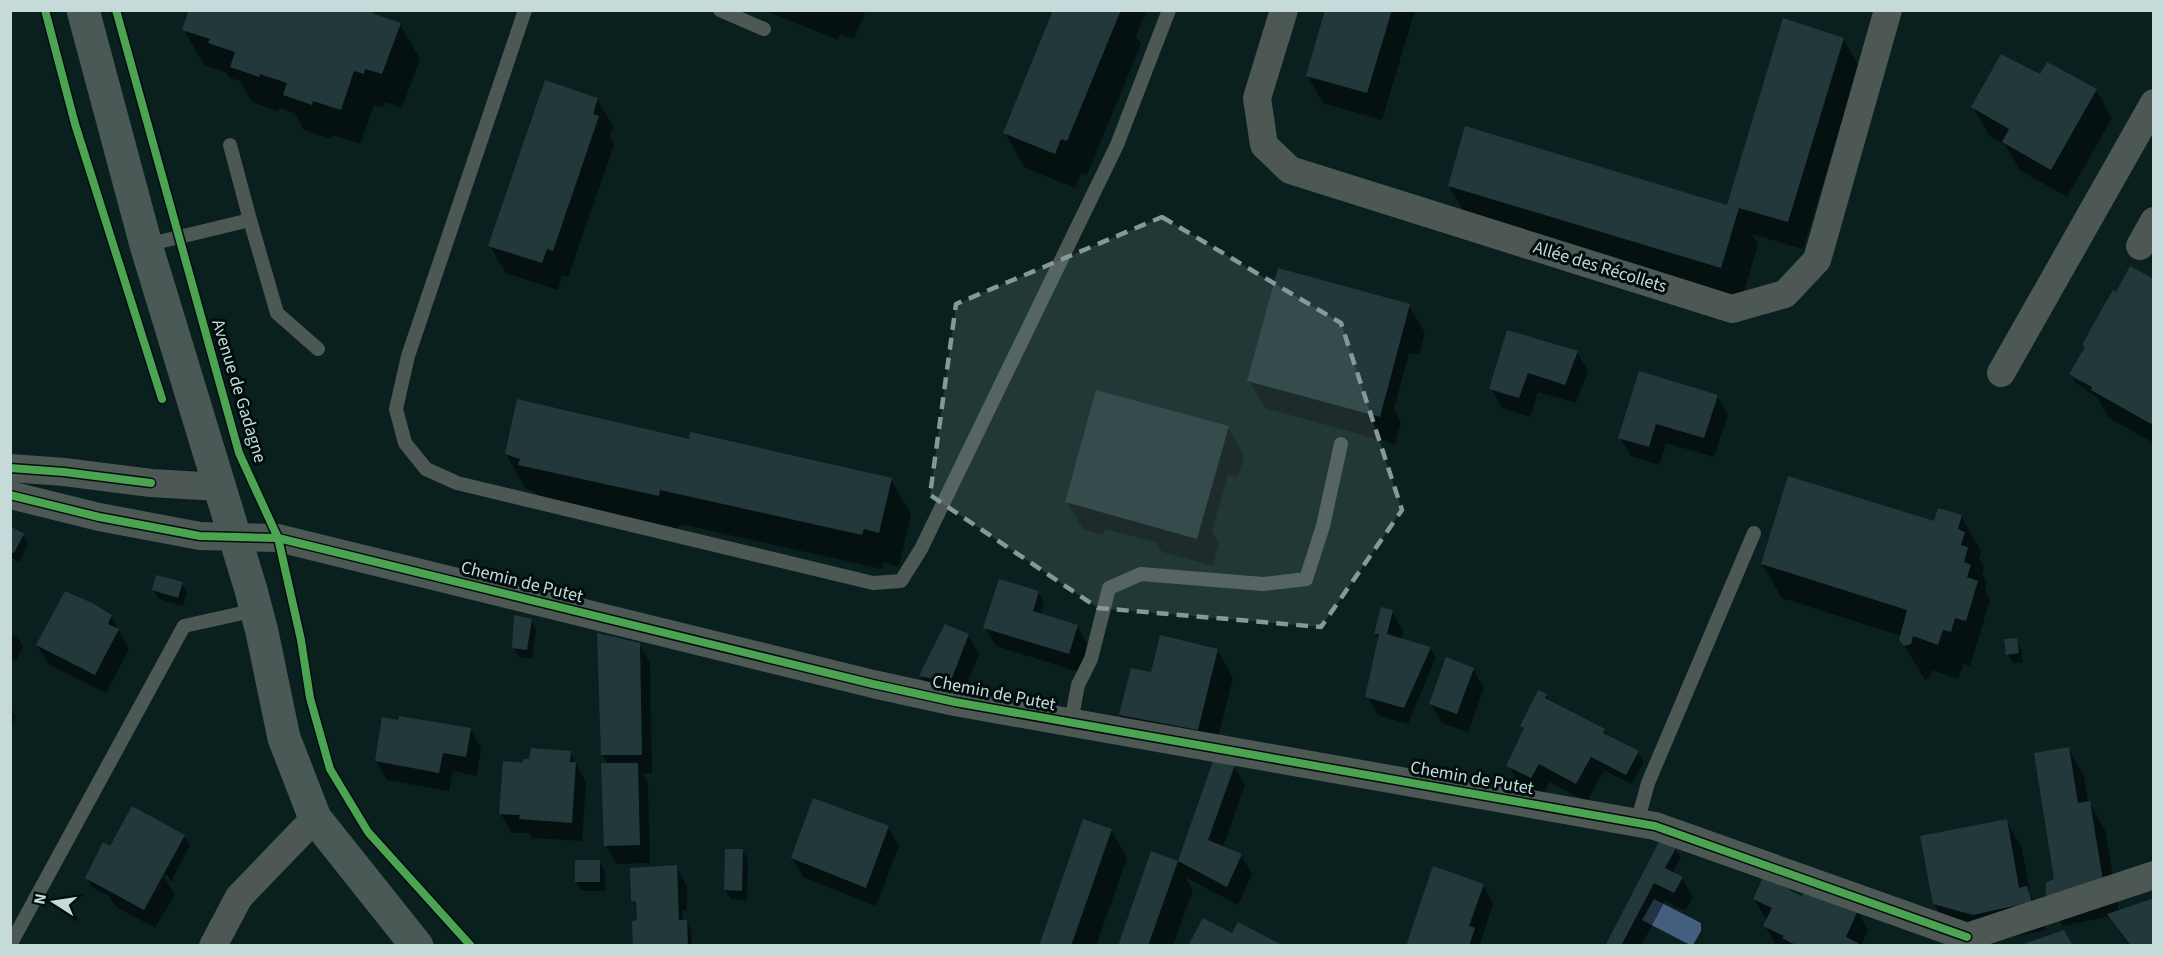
<svg xmlns="http://www.w3.org/2000/svg" width="2164" height="956" font-family="'Source Sans 3',sans-serif">
  <rect width="100%" height="100%" fill="#09201f"/>
  <polygon fill="#445e7f" points="1654,899 1701,923 1701,931 1693,945 1690,945 1642,920"/>
  <g fill="#0007">
    <polygon points="366,10 400,24 420,59 402,108 385,102 383,108 374,105 360,144 333,135 331,139 304,130 295,113 279,108 278,111 252,102 240,81 230,78 226,72 204,65 184,30"/>
    <polygon points="764,10 866,10 854,39 840,34 838,40"/>
    <polygon points="1055,10 1147,10 1136,36 1141,44 1087,175 1081,173 1075,188 1025,168 1005,133"/>
    <polygon points="1327,10 1415,10 1382,120 1323,103 1307,75"/>
    <polygon points="1843,39 1859,66 1803,249 1752,234 1758,244 1741,302 1469,220 1449,186 1728,206"/>
    <polygon points="2041,76 2096,90 2112,118 2067,197 2020,170 2005,145 1989,135 1973,107"/>
    <polygon points="597,99 613,126 610,136 614,145 568,277 562,275 558,290 506,273 490,246"/>
    <polygon points="2154,281 2154,443 2109,418 2097,397 2076,383 2073,378 2084,384 2085,349 2083,345 2115,293"/>
    <polygon points="1409,306 1425,333 1419,355 1409,353 1394,409 1401,422 1395,444 1265,408 1249,381"/>
    <polygon points="1577,352 1588,371 1576,403 1538,392 1530,417 1502,408 1491,389"/>
    <polygon points="1717,396 1728,415 1714,457 1666,443 1659,465 1631,456 1620,437"/>
    <polygon points="1228,428 1244,455 1238,477 1228,475 1212,531 1219,543 1213,566 1162,552 1157,543 1105,529 1103,535 1083,529 1067,502"/>
    <polygon points="690,440 891,480 911,514 899,567 883,562 882,569 680,524 678,530 540,500 535,492 526,489 506,454"/>
    <polygon points="1961,516 1981,551 1979,559 1984,568 1982,574 1987,583 1985,591 1990,600 1970,666 1963,664 1958,679 1932,670 1930,678 1925,680 1900,639 1901,636 1782,598 1762,564"/>
    <polygon points="10,530 23,535 28,544 19,562 10,557"/>
    <polygon points="182,584 187,593 183,606 159,599 153,590"/>
    <polygon points="1038,592 1044,602 1040,615 1077,626 1088,645 1079,672 996,646 985,627"/>
    <polygon points="1392,612 1403,631 1401,640 1430,648 1436,657 1408,724 1378,715 1367,696 1379,640 1375,633"/>
    <polygon points="111,616 129,649 106,693 48,664 37,645"/>
    <polygon points="531,620 536,630 532,659 519,657 513,647"/>
    <polygon points="10,634 18,637 23,647 16,660 10,657"/>
    <polygon points="968,635 979,654 960,701 932,695 921,676"/>
    <polygon points="2016,639 2021,649 2023,662 2013,663 2008,654"/>
    <polygon points="639,644 650,663 652,773 642,773 648,783 650,863 617,864 606,846 608,765 603,755"/>
    <polygon points="1218,650 1233,678 1213,757 1136,742 1120,715 1152,674"/>
    <polygon points="1473,669 1484,688 1468,732 1442,723 1431,704"/>
    <polygon points="1546,695 1550,702 1604,730 1608,737 1638,753 1644,762 1631,784 1604,770 1587,802 1550,782 1542,796 1519,784 1508,765 1524,731 1521,726"/>
    <polygon points="10,707 16,717 10,727"/>
    <polygon points="470,729 481,748 477,776 453,771 449,791 387,780 376,761"/>
    <polygon points="2068,748 2084,776 2088,801 2105,830 2119,912 2151,901 2154,904 2154,946 2129,946 2109,916 2063,926 2047,898 2056,880"/>
    <polygon points="570,752 586,783 582,841 532,838 529,833 512,833 501,814 525,764"/>
    <polygon points="1214,763 1234,766 1245,785 1223,847 1241,855 1252,874 1238,905 1185,877 1193,890 1173,946 1119,946 1152,853 1179,863"/>
    <polygon points="2006,820 2022,848 2030,894 2042,915 2046,930 1989,942 1950,932 1934,904"/>
    <polygon points="888,827 899,846 876,906 803,877 792,858"/>
    <polygon points="1111,830 1127,858 1096,946 1041,946"/>
    <polygon points="184,836 190,845 171,882 167,875 163,875 175,895 155,928 115,906 109,896 92,887 87,878"/>
    <polygon points="1660,844 1675,849 1681,858 1672,873 1682,878 1693,897 1685,911 1665,901 1641,946 1607,946"/>
    <polygon points="742,850 748,859 747,900 731,899 725,890"/>
    <polygon points="599,861 605,871 605,891 582,891 576,882"/>
    <polygon points="676,867 687,886 687,910 682,910 683,921 686,921 691,930 692,946 634,946 639,921 638,910 633,901"/>
    <polygon points="1483,885 1493,904 1480,944 1408,946"/>
    <polygon points="1789,892 1801,898 1857,911 1868,930 1861,946 1776,945 1765,926 1768,919 1765,918 1754,899"/>
  </g>
  <g fill="#22383a">
    <polygon points="189,10 374,10 372,13 401,23 382,74 365,69 364,74 354,71 341,110 313,101 312,105 283,95 287,83 260,74 259,77 230,67 235,52 208,43 210,39 182,30"/>
    <polygon points="1053,10 1121,10 1067,141 1061,139 1055,154 1003,133"/>
    <polygon points="1325,10 1392,10 1367,93 1306,76"/>
    <polygon points="1783,18 1844,38 1788,222 1739,208 1721,268 1448,186 1465,126 1727,205"/>
    <polygon points="2001,54 2040,74 2047,62 2097,89 2051,170 2002,142 2009,129 1971,107"/>
    <polygon points="545,80 598,98 593,114 599,116 553,251 547,249 542,263 488,246"/>
    <polygon points="2130,266 2154,279 2154,421 2151,424 2091,390 2092,387 2069,374 2085,347 2082,345 2098,316 2113,290 2116,292"/>
    <polygon points="1278,268 1410,304 1380,417 1247,381"/>
    <polygon points="1507,330 1578,351 1565,385 1528,373 1519,398 1489,389"/>
    <polygon points="1639,371 1718,395 1704,438 1656,424 1649,447 1618,438"/>
    <polygon points="1096,390 1229,426 1197,539 1065,502"/>
    <polygon points="517,399 689,439 690,432 892,478 879,533 864,529 862,535 660,490 659,496 518,465 520,459 505,454"/>
    <polygon points="1788,476 1934,521 1938,508 1962,515 1958,529 1965,532 1961,545 1968,547 1964,562 1971,565 1967,577 1978,581 1966,621 1955,618 1951,632 1943,630 1938,645 1913,636 1911,644 1904,646 1899,640 1907,610 1761,564"/>
    <polygon points="10,526 24,534 14,553 10,552"/>
    <polygon points="156,575 183,582 178,598 152,590"/>
    <polygon points="999,579 1039,591 1033,611 1078,625 1069,654 983,628"/>
    <polygon points="65,591 92,603 112,615 108,624 119,629 95,675 36,645"/>
    <polygon points="1381,607 1393,610 1387,634 1431,647 1404,708 1365,697 1379,634 1374,634"/>
    <polygon points="514,615 532,619 527,650 512,648"/>
    <polygon points="945,624 969,634 950,683 919,676"/>
    <polygon points="597,633 640,643 642,755 601,755"/>
    <polygon points="1160,635 1218,649 1198,730 1119,715 1131,668 1151,672"/>
    <polygon points="2017,638 2019,653 2006,655 2004,639"/>
    <polygon points="1446,657 1474,668 1457,714 1429,704"/>
    <polygon points="1538,690 1547,694 1545,698 1605,729 1603,733 1639,751 1626,775 1591,757 1576,784 1539,764 1531,778 1506,766 1524,728 1520,726"/>
    <polygon points="399,716 471,728 466,757 443,753 439,773 375,761 382,717 398,720"/>
    <polygon points="2069,747 2078,803 2090,801 2104,887 2046,899 2046,883 2054,879 2034,753"/>
    <polygon points="531,748 571,751 570,762 576,762 572,823 519,819 520,815 499,814 503,761 523,763 523,759 529,759"/>
    <polygon points="1213,761 1235,765 1208,840 1242,854 1227,887 1178,861"/>
    <polygon points="601,763 638,763 640,845 604,846"/>
    <polygon points="813,798 889,826 866,888 791,858"/>
    <polygon points="132,806 185,835 144,910 85,878 103,842 110,846"/>
    <polygon points="1083,819 1112,829 1071,946 1039,946"/>
    <polygon points="2007,819 2019,888 2027,886 2032,902 1973,915 1933,904 1920,836"/>
    <polygon points="1659,842 1676,848 1665,868 1683,877 1674,893 1654,883 1621,946 1605,946"/>
    <polygon points="725,849 743,849 742,891 724,890"/>
    <polygon points="1151,851 1178,861 1148,946 1118,946"/>
    <rect x="575" y="860" width="25" height="22"/>
    <polygon points="677,865 679,920 687,920 688,946 633,946 632,921 637,920 636,902 631,901 630,868"/>
    <polygon points="1433,866 1484,884 1469,926 1475,928 1469,946 1406,946"/>
    <polygon points="1763,877 1787,886 1789,890 1801,896 1805,892 1858,910 1846,937 1858,943 1857,946 1798,946 1782,938 1784,936 1763,926 1772,908 1753,899"/>
    <polygon points="2152,899 2154,946 2131,946 2107,914"/>
    <polygon points="1203,918 1232,933 1238,922 1284,946 1188,946"/>
    <polygon points="2064,930 2073,946 2020,946 2026,943"/>
  </g>
  <g fill="none" stroke-linecap="round" stroke-linejoin="round">
    <g stroke="#4d5855" stroke-width="14">
      <polyline points="525,10 408,356 396,409 405,443 426,469 457,483 873,583 901,581 921,549 1117,145 1169,10"/>
      <polyline points="720,10 764,29"/>
      <polyline points="230,145 250,220"/>
      <polyline points="146,245 250,220 277,313 318,349"/>
      <polyline points="1071,722 1078,685 1091,659 1109,588 1141,574 1263,584 1306,579 1323,526 1341,444"/>
      <polyline points="1637,823 1648,783 1754,533"/>
      <polyline points="10,945 184,626 256,610"/>
    </g>
    <g stroke="#4d5855" stroke-width="28">
      <polyline points="1284,10 1257,98 1264,145 1290,170 1732,309 1785,294 1817,260 1888,10"/>
      <polyline points="2140,246 2154,221"/>
      <polyline points="2001,373 2154,103"/>
      <polyline points="10,468 64,472 151,483 219,487"/>
      <polyline points="10,495 99,517 200,536 278,538 873,684 955,702 1655,826 1967,937"/>
      <polyline points="213,946 239,897 315,818"/>
      <polyline points="1959,946 1967,937 2154,875"/>
    </g>
    <polyline stroke="#4a5955" stroke-width="33" points="83,10 146,245 251,590 262,632 284,738 315,818 417,946"/>
    <g stroke="#010e0d" stroke-width="11">
      <g id="cycleway">
        <polyline points="45,10 75,124 162,399"/>
        <polyline points="116,10 239,453 278,538 301,640 310,698 330,769 368,832 471,946"/>
        <polyline points="10,468 64,472 151,483"/>
        <polyline points="10,495 99,517 200,536 278,538 873,684 955,702 1655,826 1967,937"/>
      </g>
    </g>
    <use href="#cycleway" stroke="#4ca352" stroke-width="8"/>
  </g>
  <path fill="#849a98" fill-opacity="0.2" stroke="#849a98" stroke-width="4.5" stroke-dasharray="12 8" stroke-linejoin="round" d="M1162,217l179,106 61,187 -81,117 -223,-19 -168,-113 26,-191z"/>
  <g text-anchor="middle" dominant-baseline="central" stroke-width="6" stroke-linejoin="round" paint-order="stroke">
    <g font-size="18" fill="#c6dbd9" stroke="#010e0d">
      <text transform="translate(1600 267) rotate(17)">Allée des Récollets</text>
      <text transform="translate(239 391) rotate(73)">Avenue de Gadagne</text>
      <text transform="translate(522 582) rotate(14)">Chemin de Putet</text>
      <text transform="translate(994 693) rotate(11)">Chemin de Putet</text>
      <text transform="translate(1472 778) rotate(10)">Chemin de Putet</text>
    </g>
  </g>
  <rect width="2164" height="956" fill="none" stroke="#c6dbd9" stroke-width="24"/>
  <g transform="translate(54 902) rotate(282)" stroke="#010e0d" stroke-width="4.5" paint-order="stroke">
  <path d="M0-4.5L10 22L0 15L-10 22Z" fill="#c6dbd9"/>
  <text y="-9" font-size="16" font-weight="bold" text-anchor="middle" fill="#c6dbd9">N</text>
  </g>
</svg>
